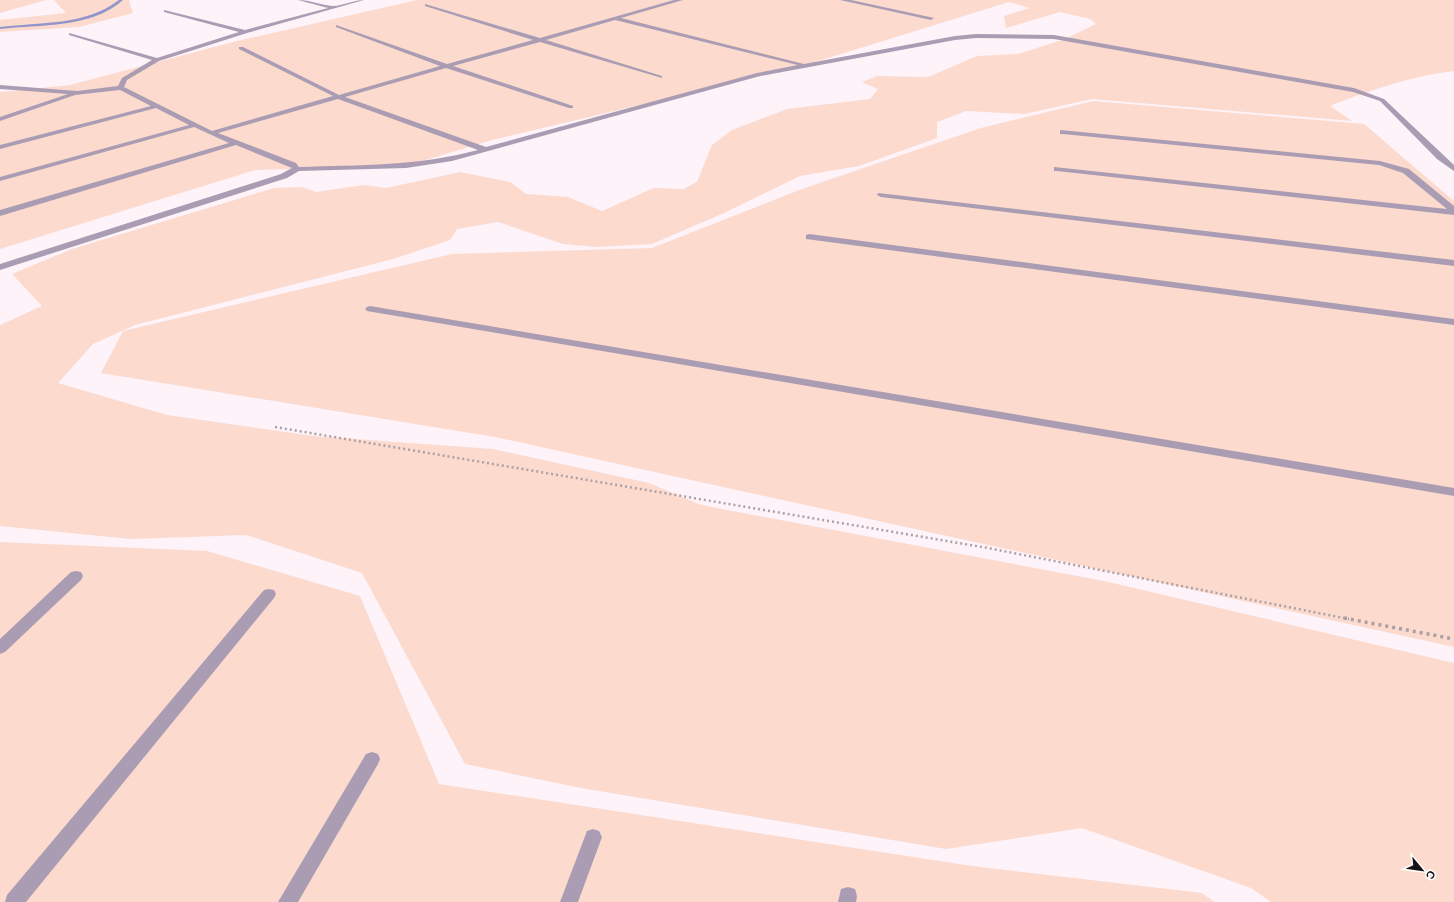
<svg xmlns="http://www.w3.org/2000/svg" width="1454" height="902" font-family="Helvetica,sans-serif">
  <rect width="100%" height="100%" fill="#fdf3f9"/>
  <g fill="#fcdace">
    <polygon points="0,0 46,0 0,13"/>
    <polygon points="54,0 131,0 129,1 133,13 79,27 0,32 0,20 66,13"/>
    <path d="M417,0h1037v71c-42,5 -84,19 -124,35l22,15 -260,-22 -68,15 -58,-3 -29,11v16l-78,28 -59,10 -76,37 -72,31 -55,3 -34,-3 -65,-22 -41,7 -7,11 -57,19 -258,66 -42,19 -35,39 109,32 146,21 180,13 156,34 52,22 403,76 350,82v239h-183l-20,-14 -169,-60 -136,21 -365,-61 -116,-24 -103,-191 -116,-38 -115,4 -131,-13v-201l42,-19 -30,-32 60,-25 202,-61 28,-1 14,5 48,-7 22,3 74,-16 50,10 16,12 42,3 34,14 52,-23 29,1 14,-7 15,-37 20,-15 55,-21 83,-10 8,-10 -16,-7 15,-6 51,1 49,-21 41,-2 47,-15 31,-15 -6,-5 -30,-7 -54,16 -2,-12 26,-8 -21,-6 -213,66 -304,72 -86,26 -151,4 -255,79v-157l70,-7 167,-44z"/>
    <polygon points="1093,101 1364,124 1454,201 1454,647 495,437 101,373 123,331 452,254 652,248 802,189 981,128"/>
    <polygon points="0,542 207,551 360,596 439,784 972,866 1202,893 1214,902 0,902"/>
  </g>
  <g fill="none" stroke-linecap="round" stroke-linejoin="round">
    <path fill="#9195c9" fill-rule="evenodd" d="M119,0h4c-32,29 -83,24 -123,29v-2c40,-5 85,-1 119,-27z"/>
    <polyline stroke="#aaa1a6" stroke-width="2.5" stroke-dasharray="2 3" stroke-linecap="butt" points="275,427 988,548 1349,619"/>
    <polyline stroke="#aaa1a6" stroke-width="3.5" stroke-dasharray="3 4" stroke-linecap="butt" points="1344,618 1454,639"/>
    <g fill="#aa9db3" fill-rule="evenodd">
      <path d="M298,0c12,0 23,5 35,6 10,0 20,-6 31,-6l-117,33 -88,28 -32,19 -3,7 88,44 121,-35 -94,-47v-2h4l96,48 101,-29 -104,-39v-2l111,39 86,-24 -108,-34v-2l115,34 134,-38h9l-62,18 183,46 151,-28 21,-2 78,1 300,53 30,11 70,66v6l-17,-12 -57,-58 -27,-9 -299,-53 -78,-1 -21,2 -195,36 -308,85 -46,7 -107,3 -12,7 -287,92v-6l281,-90 11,-6 -56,-23 -236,71v-6l229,-67 -35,-16 -194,54v-4l189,-52 -33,-17 -156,41v-4l151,-39 -31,-16 -45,5 -75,26v-4l68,-23 -68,-5v-4l77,6 41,-5 4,-8 30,-18 -83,-25v-2l88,25 82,-26 -75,-20v-2l81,20 83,-22zM615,20l183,45 -41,8 -271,74 -141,-50 101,-29 123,40h4v-2l-120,-40 87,-24 122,36v-2l-116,-36zM338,99l140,51c-60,16 -117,15 -179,17l-3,-4 -78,-30z"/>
      <polygon points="840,0 851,0 934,18 931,20"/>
      <polygon points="1060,130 1380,161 1409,169 1454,206 1454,215 1057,171 1054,171 1054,167 1447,209 1403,173 1379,165 1063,134 1060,134"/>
      <polygon points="878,193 1454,260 1454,266 881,197 877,195"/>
      <polygon points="809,234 1454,319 1454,325 806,239 806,235"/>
      <polygon points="370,306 1454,488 1454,496 367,311 365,309 367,307"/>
      <polygon points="76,571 81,572 83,576 81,580 5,652 0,654 0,639 71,572"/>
      <polygon points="269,589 274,590 276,594 274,598 26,902 5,902 7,895 264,590"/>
      <polygon points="372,752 378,754 380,759 378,764 298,902 278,902 366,754"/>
      <polygon points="593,829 599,831 602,837 578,902 560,902 587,831"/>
      <polygon points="848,887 855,889 857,896 856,902 838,902 841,889"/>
    </g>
  </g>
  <g transform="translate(1422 870) rotate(119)" stroke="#ffffff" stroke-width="3" paint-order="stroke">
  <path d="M0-3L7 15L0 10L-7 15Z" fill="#161014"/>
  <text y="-6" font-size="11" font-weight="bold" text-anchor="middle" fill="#161014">С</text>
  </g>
</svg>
